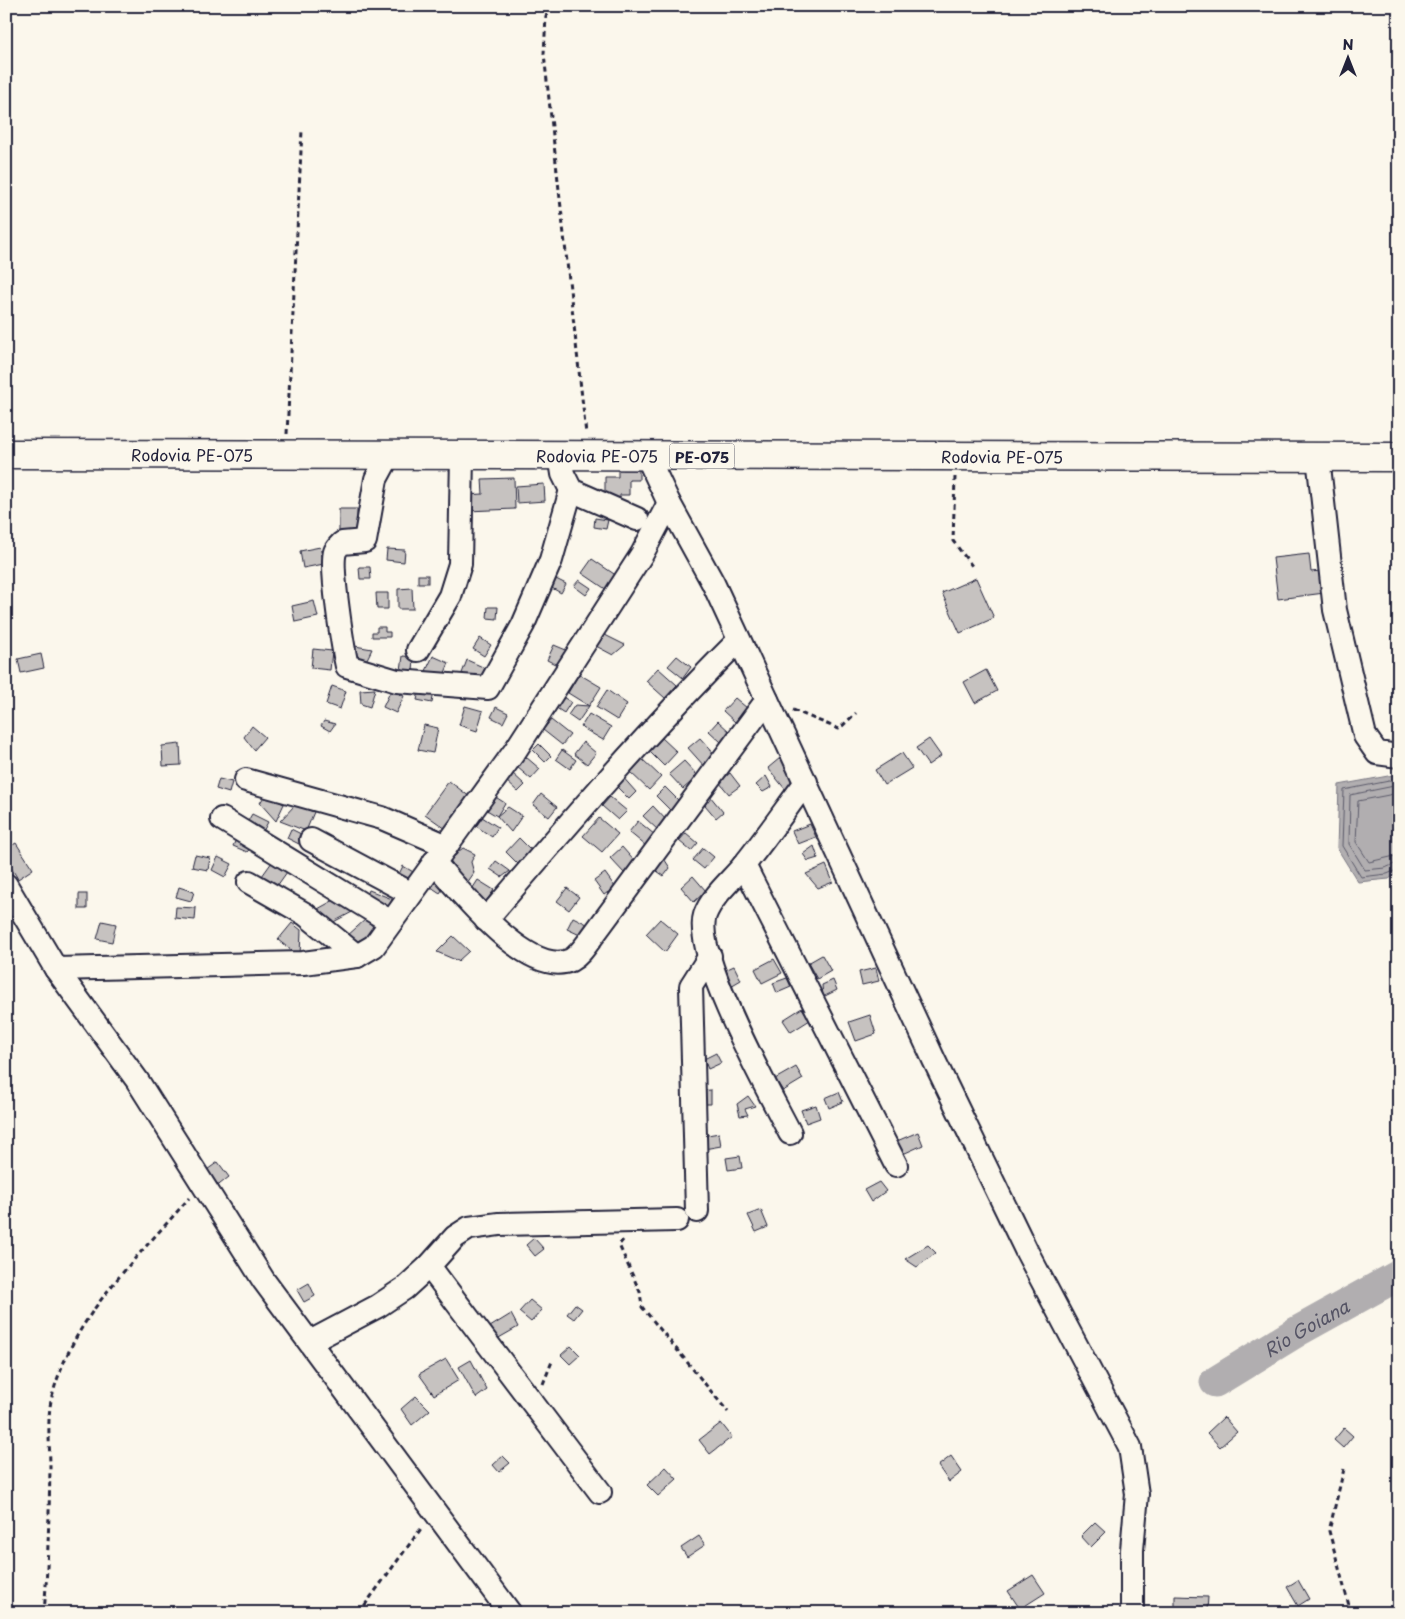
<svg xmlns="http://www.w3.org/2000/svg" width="1405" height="1619" font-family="'Playpen Sans',sans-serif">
  <rect width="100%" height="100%" fill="#fbf7ec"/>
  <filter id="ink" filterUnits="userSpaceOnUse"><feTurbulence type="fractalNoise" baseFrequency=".02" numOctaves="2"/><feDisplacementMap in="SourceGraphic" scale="10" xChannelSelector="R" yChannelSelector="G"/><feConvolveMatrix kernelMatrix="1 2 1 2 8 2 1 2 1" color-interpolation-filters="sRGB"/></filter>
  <g filter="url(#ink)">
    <polygon fill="#b1aeb0" stroke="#787681" points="1399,774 1399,872 1389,879 1358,882 1337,848 1339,785"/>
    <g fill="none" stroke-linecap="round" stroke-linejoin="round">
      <g stroke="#5b5a6a" stroke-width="1">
        <polyline points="1399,779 1344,790 1342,846 1361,877 1387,874 1399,869"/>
        <polyline points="1399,785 1350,795 1349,844 1365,870 1385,868 1399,862"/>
        <polyline points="1399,793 1358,801 1356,842 1369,862 1399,855"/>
      </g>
      <path stroke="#b1aeb0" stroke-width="31" id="s1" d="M1215,1382l83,-51 101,-56"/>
    </g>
    <g fill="#c6c2c0" stroke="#22223b">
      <polygon points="618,467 623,467 623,470 639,470 639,480 629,480 629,495 620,495 620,498 613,499 613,495 605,495 605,477 618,477"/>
      <polygon points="514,478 515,509 467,511 467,495 483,494 482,479"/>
      <polygon points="544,484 545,501 517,503 516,486"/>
      <rect x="339" y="509" width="18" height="25"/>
      <polygon points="595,518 608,520 606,529 594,527"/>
      <polygon points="320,547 324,564 303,568 300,551"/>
      <polygon points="387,549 405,550 404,562 386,560"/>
      <polygon points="1309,554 1311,572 1330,570 1332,592 1278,599 1273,558"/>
      <polygon points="592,559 617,576 607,590 582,573"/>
      <polygon points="359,567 370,567 371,579 360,579"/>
      <rect x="418" y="575" width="10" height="8"/>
      <polygon points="554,578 566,584 561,593 550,587"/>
      <polygon points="976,578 994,618 960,633 942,593"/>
      <polygon points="579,580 591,588 586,595 574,586"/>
      <polygon points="412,588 413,609 398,609 398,589"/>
      <polygon points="376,593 388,593 388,609 377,609"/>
      <polygon points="314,601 318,617 295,622 292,606"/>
      <polygon points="488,607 498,607 497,619 487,618"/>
      <polygon points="377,627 385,627 385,632 390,632 390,637 372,637 372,632 377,632"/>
      <polygon points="603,634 625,645 613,655 596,646"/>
      <polygon points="480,638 491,645 484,656 473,649"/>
      <polygon points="554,645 566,650 559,666 547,660"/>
      <polygon points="355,646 372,649 364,665 349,658"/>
      <polygon points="313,649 332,651 330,670 311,668"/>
      <polygon points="41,654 44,668 21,673 18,659"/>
      <polygon points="403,656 414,657 413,672 401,670"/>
      <polygon points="433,656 449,663 442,680 425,673"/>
      <polygon points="677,656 691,667 683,678 668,666"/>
      <polygon points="467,660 485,668 481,677 461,676"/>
      <polygon points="658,668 677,685 665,698 646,681"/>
      <polygon points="986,670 997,691 975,703 964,682"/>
      <polygon points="579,674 601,687 589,706 568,693"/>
      <polygon points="332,686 346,691 340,709 326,704"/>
      <polygon points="420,688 434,691 432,703 417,700"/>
      <polygon points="375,689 370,707 361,704 360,690"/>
      <polygon points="391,690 404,696 396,713 383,707"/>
      <polygon points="607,690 627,704 617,720 596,707"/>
      <polygon points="561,696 571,702 564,713 555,707"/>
      <polygon points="735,698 747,708 735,722 723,711"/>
      <polygon points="575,705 589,706 578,722 568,715"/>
      <polygon points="465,706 483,711 477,731 459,725"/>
      <polygon points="496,707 508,713 503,723 491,717"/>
      <polygon points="589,714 611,727 603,740 581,727"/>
      <polygon points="551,720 570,735 562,745 543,730"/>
      <polygon points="324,721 335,724 330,731 321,726"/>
      <polygon points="718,721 730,732 721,742 709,731"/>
      <polygon points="424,725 438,728 433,753 418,750"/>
      <polygon points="252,726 265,737 254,750 244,737"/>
      <polygon points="661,737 677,752 664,766 648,750"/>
      <polygon points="700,738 717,757 705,767 688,748"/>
      <polygon points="929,739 941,756 928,765 916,748"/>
      <polygon points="583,742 596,753 587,764 574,754"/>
      <polygon points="180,744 181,765 163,766 162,746"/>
      <polygon points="539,744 551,756 545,762 533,750"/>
      <polygon points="562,750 576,760 570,769 556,759"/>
      <polygon points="902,753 912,768 884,785 875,770"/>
      <polygon points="526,757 540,769 531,779 517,767"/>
      <polygon points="641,758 661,777 649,790 629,771"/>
      <polygon points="780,758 798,779 785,789 768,768"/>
      <polygon points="684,761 698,776 683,789 669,774"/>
      <polygon points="511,772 525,785 518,792 504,779"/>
      <polygon points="730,773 740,786 729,794 719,782"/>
      <polygon points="621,775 636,792 629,799 616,786"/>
      <polygon points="766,776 772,787 763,792 756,785"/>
      <polygon points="219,779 232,782 229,793 216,789"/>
      <polygon points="449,781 470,797 446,829 425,814"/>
      <polygon points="665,787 679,801 670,810 656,796"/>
      <polygon points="541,794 557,807 549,817 533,805"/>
      <polygon points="265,795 284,804 276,821 260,803"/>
      <polygon points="494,796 505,803 497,816 485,809"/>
      <polygon points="710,796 723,812 716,818 705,805"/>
      <polygon points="610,797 627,811 618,820 602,806"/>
      <polygon points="295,805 314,812 306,831 280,821"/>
      <polygon points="653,806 668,822 659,831 643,816"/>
      <polygon points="508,807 522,816 511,832 497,816"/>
      <polygon points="252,814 268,822 260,837 244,828"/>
      <polygon points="482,817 498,827 492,837 476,826"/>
      <polygon points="599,818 618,834 602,852 583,836"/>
      <polygon points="638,821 655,835 646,846 629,832"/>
      <polygon points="810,824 816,837 798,844 792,831"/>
      <polygon points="291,829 305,836 301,845 287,838"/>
      <polygon points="686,833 698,843 691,851 679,841"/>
      <polygon points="238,835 255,843 247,852 233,846"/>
      <polygon points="519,838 533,852 520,866 506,852"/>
      <polygon points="16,843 33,869 18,879 6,859 6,849"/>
      <polygon points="814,846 818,858 808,861 803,854"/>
      <polygon points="622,847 636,863 625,874 610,858"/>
      <polygon points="463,848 475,854 471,862 474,873 467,883 449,859"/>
      <polygon points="703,848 714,857 704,869 693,860"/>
      <polygon points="195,855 210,858 208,870 192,867"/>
      <polygon points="218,857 232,864 225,877 212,870"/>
      <polygon points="663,857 670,868 664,876 654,869"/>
      <polygon points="496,861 510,871 502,877 490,869"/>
      <polygon points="272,862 287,872 277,886 262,876"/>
      <polygon points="826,865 833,882 818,888 806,874"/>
      <polygon points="403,866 415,873 411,881 398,876"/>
      <polygon points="605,873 615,887 604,895 594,881"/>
      <polygon points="436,875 447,883 440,893 428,885"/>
      <polygon points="693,876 706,891 694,902 681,887"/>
      <polygon points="478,880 494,890 484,904 469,894"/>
      <polygon points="179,887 194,892 191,901 176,897"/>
      <polygon points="567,888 579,897 569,910 557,901"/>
      <polygon points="369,890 392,899 387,912 364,903"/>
      <rect x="79" y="894" width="8" height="15"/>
      <polygon points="336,899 354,911 326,926 316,910"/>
      <polygon points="176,907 196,908 195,920 175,918"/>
      <polygon points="573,917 587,924 582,936 567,929"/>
      <polygon points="366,919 377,931 356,942 347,936"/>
      <polygon points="660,919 678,934 665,952 646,934"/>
      <polygon points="102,921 116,924 112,942 97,939"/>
      <polygon points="292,923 301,930 300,957 278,940"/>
      <polygon points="453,936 469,951 458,961 437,952"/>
      <polygon points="822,955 831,971 817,979 808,963"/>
      <polygon points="774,959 782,973 762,983 755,969"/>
      <polygon points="734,966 741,980 729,987 721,972"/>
      <polygon points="876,968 879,981 862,985 859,972"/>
      <polygon points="787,978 791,987 777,993 773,983"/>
      <polygon points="833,980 837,990 823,997 822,985"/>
      <polygon points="802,1008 810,1020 791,1032 783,1020"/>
      <polygon points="870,1015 876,1034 856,1041 849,1022"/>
      <polygon points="716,1053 721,1063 708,1069 704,1059"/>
      <polygon points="796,1067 803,1079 783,1091 775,1079"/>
      <polygon points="711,1090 711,1104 699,1104 698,1091"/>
      <polygon points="839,1092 843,1102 829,1108 825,1098"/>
      <polygon points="748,1096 755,1106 745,1109 748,1115 740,1116 737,1104"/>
      <polygon points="816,1105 820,1118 806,1123 801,1110"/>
      <polygon points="918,1132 923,1145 903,1154 897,1141"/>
      <polygon points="719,1133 721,1146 704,1149 702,1136"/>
      <polygon points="740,1156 742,1168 728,1170 726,1158"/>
      <polygon points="218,1162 229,1177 215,1188 204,1172"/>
      <polygon points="879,1182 886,1191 871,1202 864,1190"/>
      <polygon points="761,1210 768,1227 756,1232 748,1215"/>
      <polygon points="534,1238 544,1249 535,1256 526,1245"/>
      <polygon points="928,1245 936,1253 917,1267 905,1259"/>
      <polygon points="309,1283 315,1296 304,1302 297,1290"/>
      <polygon points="530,1300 542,1310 531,1322 519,1312"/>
      <polygon points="575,1304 582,1309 574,1319 567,1314"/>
      <polygon points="511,1314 518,1327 497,1339 490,1327"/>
      <polygon points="571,1346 580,1355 570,1364 561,1355"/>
      <polygon points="446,1359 459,1380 434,1395 419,1374"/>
      <polygon points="471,1360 487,1390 476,1398 459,1367"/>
      <polygon points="416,1396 430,1410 412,1425 401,1409"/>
      <polygon points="1224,1417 1237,1432 1220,1447 1207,1433"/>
      <polygon points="721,1423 732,1437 710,1454 699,1440"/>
      <polygon points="1344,1428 1353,1436 1343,1448 1334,1440"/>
      <polygon points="503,1456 510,1463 499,1472 493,1465"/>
      <polygon points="951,1456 962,1472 949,1482 938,1466"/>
      <polygon points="666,1467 677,1479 658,1496 647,1485"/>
      <polygon points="1095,1522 1106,1532 1091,1547 1081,1536"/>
      <polygon points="699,1536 705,1545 687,1557 681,1548"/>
      <polygon points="1033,1575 1045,1593 1020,1609 1008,1591"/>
      <polygon points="1298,1580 1309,1599 1298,1606 1287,1587"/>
      <polygon points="1175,1596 1208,1597 1207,1611 1175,1610"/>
    </g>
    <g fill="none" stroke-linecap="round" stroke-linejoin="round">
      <g stroke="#22223b" stroke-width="26">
        <g id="minor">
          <path d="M389,455l-13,24 -11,62 -23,2c-2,2 -6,6 -7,9 -5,15 8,96 12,114l50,15 91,7 35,-63 28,-65 20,-70"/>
          <polyline points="560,455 563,474 571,490 637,519"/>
          <polyline points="647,456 669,503 713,583 934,1060 1027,1252 1130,1447 1137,1494 1132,1550 1132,1613"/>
          <polyline points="1318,457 1335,610 1365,736 1377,753 1399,756"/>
          <polyline points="418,650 450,596 460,564 462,455"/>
          <polyline points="246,780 382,818 447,846"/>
          <polyline points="222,819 391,922"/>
          <polyline points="311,840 410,893"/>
          <path d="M434,862c26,29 94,117 137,98 9,-5 15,-15 21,-23l175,-237"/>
          <polyline points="744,865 896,1165"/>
          <polyline points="249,882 305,914 357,956"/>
          <polyline points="6,885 56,969 137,1080 264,1281 510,1613"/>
          <path d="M486,920c82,-96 163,-190 252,-279"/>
          <polyline points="56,969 303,963 357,956 374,946 515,751 642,554 669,503"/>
          <path d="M790,1133c-20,-39 -98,-179 -85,-218 7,-19 26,-34 39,-50 22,-27 41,-55 62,-83"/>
          <polyline points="697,1211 691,986 710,956"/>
          <polyline points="429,1266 600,1492"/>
          <polyline points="310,1342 378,1306 405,1288 429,1266 455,1237 469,1228 499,1224 677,1220"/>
        </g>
      </g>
      <g stroke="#22223b" stroke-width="31">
        <g id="major">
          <path id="s2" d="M6,454l1393,3"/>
        </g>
      </g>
      <g stroke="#22223b" stroke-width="3" stroke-dasharray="5 4" stroke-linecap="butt">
        <polyline points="551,6 546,16 544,54 586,434"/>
        <polyline points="287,434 302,130"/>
        <polyline points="955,477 953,541 972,566"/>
        <polyline points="793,710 839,729 856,713"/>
        <polyline points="623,1240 619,1245 640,1292 642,1307 728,1412"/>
        <polyline points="543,1384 553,1359"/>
        <polyline points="1344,1469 1329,1531 1351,1613"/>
        <path d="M44,1613c4,-48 5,-96 6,-145 0,-23 -4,-53 3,-75 22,-80 84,-134 136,-195"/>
        <polyline points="359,1613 423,1526"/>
      </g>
      <use href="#minor" stroke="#fbf7ec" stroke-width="22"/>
      <use href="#major" stroke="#fbf7ec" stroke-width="28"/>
    </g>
  </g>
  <g text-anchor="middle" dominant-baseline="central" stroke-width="4" stroke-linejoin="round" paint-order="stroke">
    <rect fill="#fbf7ec" stroke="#636270" stroke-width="1" x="669.5" y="443.5" width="65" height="25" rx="4"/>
    <g font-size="15" font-weight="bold" fill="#22223b">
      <text x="702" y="456">PE-075</text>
    </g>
    <g font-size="16" fill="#22223b" stroke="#fbf7ec">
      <text stroke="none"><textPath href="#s2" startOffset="186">Rodovia PE-075</textPath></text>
      <text stroke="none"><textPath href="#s2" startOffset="591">Rodovia PE-075</textPath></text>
      <text stroke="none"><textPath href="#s2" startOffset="996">Rodovia PE-075</textPath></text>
    </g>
    <g font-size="18" font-style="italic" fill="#545364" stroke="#fbf7ec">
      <text stroke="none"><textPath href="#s1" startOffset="106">Rio Goiana</textPath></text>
    </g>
  </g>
  <rect width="1405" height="1619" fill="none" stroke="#fbf7ec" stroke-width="25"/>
  <rect x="12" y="12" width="1380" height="1594" fill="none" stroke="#22223b" stroke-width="2" filter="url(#ink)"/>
  <g transform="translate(1348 58)" stroke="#fbf7ec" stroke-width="4" paint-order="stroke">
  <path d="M0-4L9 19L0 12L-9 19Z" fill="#22223b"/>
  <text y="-8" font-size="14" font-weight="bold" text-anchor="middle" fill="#22223b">N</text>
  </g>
</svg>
